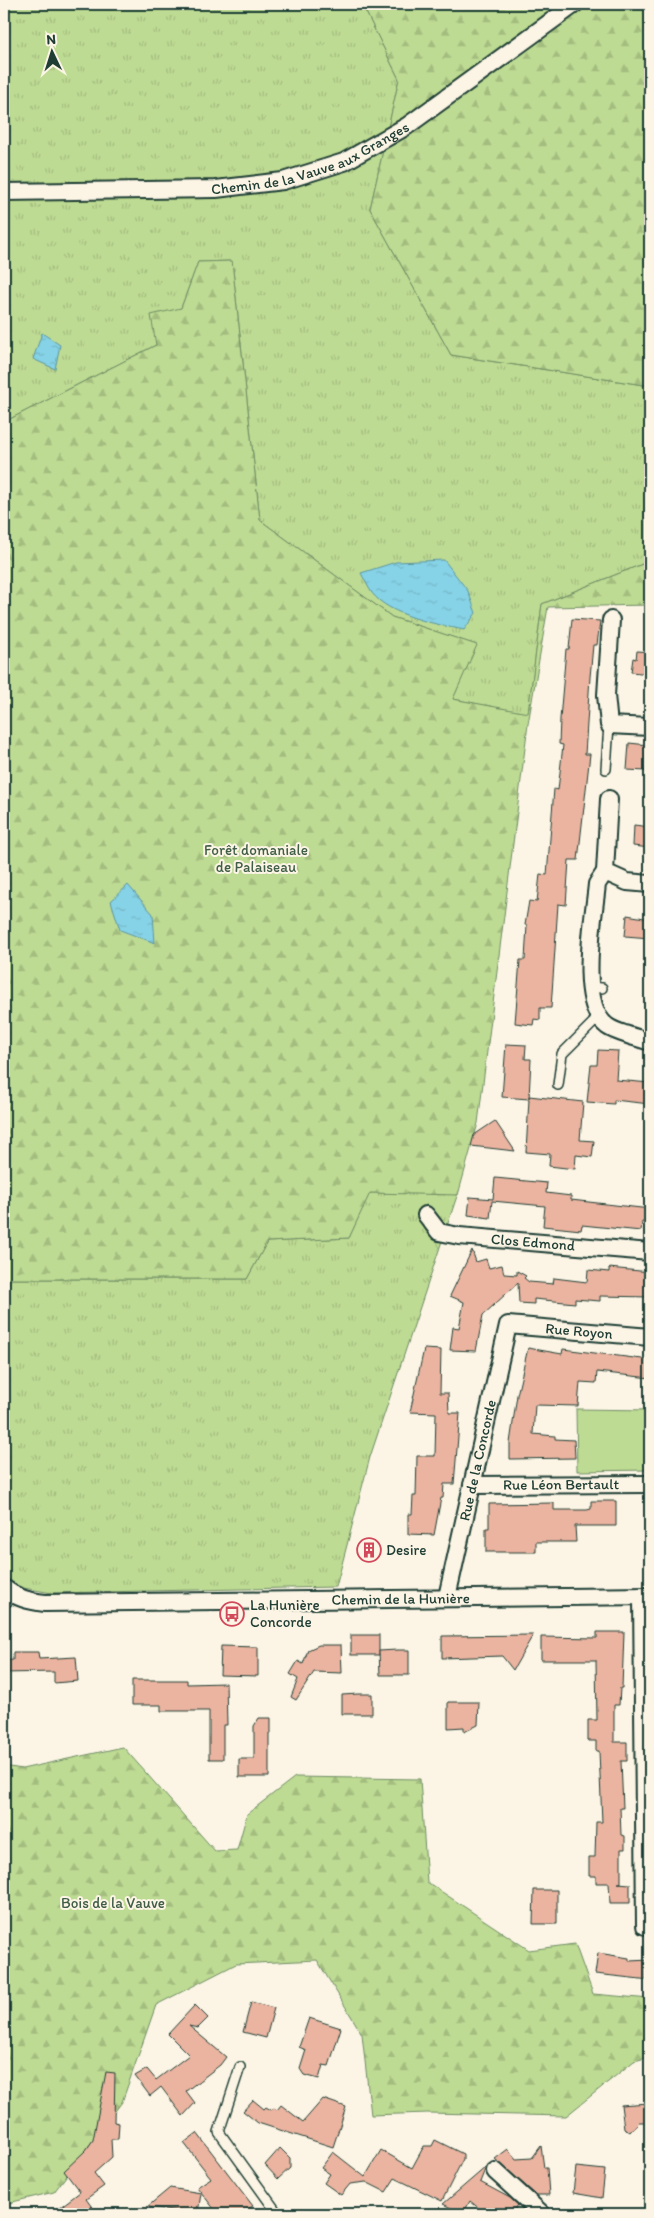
<svg xmlns="http://www.w3.org/2000/svg" width="654" height="2218" font-family="Itim,sans-serif">
  <defs>
    <pattern id="grass-tufts" width="24" height="20" patternUnits="userSpaceOnUse" patternTransform="scale(1.25)"><rect width="24" height="20" fill="#bedb93"/><path d="M3 7l-1-3M5 7V3M7 7l1-3M15 17l-1-3M17 17v-4M19 17l1-3" fill="none" stroke="#a3bd7f"/></pattern>
    <pattern id="forest-firs" width="22" height="20" patternUnits="userSpaceOnUse" patternTransform="scale(1.25)"><rect width="22" height="20" fill="#bedb93"/><path d="M5 1l3.5 6h-7zM16 11l3.5 6h-7z" fill="#a3bd7f"/></pattern>
    <pattern id="water-ripples" width="26" height="14" patternUnits="userSpaceOnUse" patternTransform="scale(1.25)"><rect width="26" height="14" fill="#86d2e6"/><path d="M2 4q2-2 4 0t4 0M15 11q2-2 4 0t4 0" fill="none" stroke="#73b5c6"/></pattern>
  </defs>
  <rect width="100%" height="100%" fill="#fcf5e5"/>
  <filter id="ink" filterUnits="userSpaceOnUse"><feTurbulence type="fractalNoise" baseFrequency=".02" numOctaves="2"/><feDisplacementMap in="SourceGraphic" scale="10" xChannelSelector="R" yChannelSelector="G"/><feConvolveMatrix kernelMatrix="1 2 1 2 8 2 1 2 1" color-interpolation-filters="sRGB"/></filter>
  <g filter="url(#ink)">
    <g fill="url(#grass-tufts)" stroke="#6e8c64">
      <polygon points="4,4 362,4 399,79 370,209 451,355 650,386 650,531 645,563 542,604 528,714 453,699 476,645 392,617 260,520 232,261 198,262 181,308 156,345 4,422"/>
      <polygon points="459,1190 370,1457 336,1587 52,1593 18,1587 4,1578 4,1279 247,1279 267,1242 349,1238 369,1193"/>
    </g>
    <g fill="url(#forest-firs)" stroke="#6e8c64">
      <polygon points="362,4 650,4 650,386 451,355 370,209 399,79"/>
      <polygon points="232,261 260,520 392,617 477,645 453,699 528,713 542,604 645,563 650,531 650,605 548,607 528,724 478,1123 458,1195 370,1193 349,1238 267,1242 247,1279 4,1279 4,422 156,345 151,315 181,308 198,262"/>
      <polygon points="123,1747 215,1851 237,1850 247,1814 295,1777 420,1779 427,1882 529,1950 575,1944 593,1994 650,1999 650,2057 634,2061 566,2116 428,2113 371,2115 362,2034 317,1960 236,1964 156,2005 122,2102 54,2192 4,2204 4,1766 22,1769"/>
    </g>
    <polygon fill="#bedb93" stroke="#6e8c64" points="576,1409 650,1410 650,1470 577,1471"/>
    <g fill="url(#water-ripples)" stroke="#5d969f">
      <polygon points="42,333 60,345 55,369 33,359"/>
      <path d="M444,560l24,31 8,22 -12,17c-28,-6 -74,-14 -92,-37 -4,-6 -8,-14 -11,-20l35,-11z"/>
      <polygon points="128,885 153,914 155,943 120,930 111,901"/>
    </g>
    <g fill="#ebb4a0" stroke="#1f3d34">
      <polygon points="572,619 600,621 597,645 593,645 590,677 585,754 590,754 578,860 569,860 566,905 558,904 551,1008 540,1008 540,1020 534,1019 533,1025 515,1023 520,960 525,960 527,925 525,925 529,901 537,902 540,874 547,875 554,789 558,790 563,745 559,744 560,719 566,649 569,649"/>
      <polygon points="637,651 650,652 650,674 631,672 633,658 636,659"/>
      <polygon points="629,743 648,745 646,771 627,770"/>
      <polygon points="634,825 650,827 650,848 633,846"/>
      <polygon points="627,915 650,919 650,938 625,936"/>
      <polygon points="506,1044 526,1045 525,1059 531,1059 529,1098 529,1096 583,1102 580,1140 594,1141 592,1157 576,1155 575,1169 549,1166 550,1154 526,1152 529,1099 502,1097"/>
      <polygon points="598,1050 618,1051 616,1080 650,1083 650,1104 614,1100 614,1104 587,1102 591,1065 597,1065"/>
      <polygon points="495,1121 515,1151 471,1146 474,1135"/>
      <polygon points="495,1178 547,1183 546,1193 571,1196 571,1200 650,1209 650,1222 642,1222 641,1231 582,1225 581,1230 543,1226 545,1206 492,1201 490,1218 468,1215 470,1197 493,1199"/>
      <polygon points="472,1250 476,1262 486,1259 489,1268 502,1265 504,1274 517,1275 517,1271 526,1276 524,1278 529,1282 553,1284 554,1278 587,1282 588,1270 609,1272 609,1268 650,1272 650,1297 600,1296 600,1301 575,1299 575,1303 534,1299 534,1304 519,1303 518,1283 483,1315 476,1351 450,1350 453,1327 459,1328 464,1302 450,1296"/>
      <polygon points="528,1348 562,1354 563,1349 650,1360 650,1378 597,1372 596,1383 580,1382 578,1406 535,1405 533,1434 555,1436 555,1439 574,1440 575,1458 510,1459 510,1443 517,1395"/>
      <polygon points="424,1349 441,1350 440,1393 448,1393 449,1413 460,1413 454,1484 444,1484 443,1498 441,1498 434,1535 408,1534 408,1514 412,1514 413,1496 416,1496 417,1456 435,1456 436,1413 410,1412"/>
      <polygon points="591,1501 616,1501 616,1526 575,1526 576,1542 536,1542 536,1552 486,1552 486,1528 489,1528 489,1504 554,1503 554,1510 587,1510 591,1509"/>
      <polygon points="597,1632 624,1632 622,1688 620,1688 619,1705 614,1705 614,1742 627,1742 627,1761 621,1761 623,1808 620,1808 621,1835 625,1836 625,1849 621,1849 621,1883 618,1883 630,1884 630,1903 610,1903 609,1883 596,1883 596,1876 589,1876 589,1857 595,1857 596,1822 602,1822 599,1751 596,1751 596,1741 588,1741 588,1720 597,1720 596,1660 541,1660 541,1637 597,1638"/>
      <rect x="351" y="1635" width="28" height="20"/>
      <polygon points="533,1635 513,1670 502,1656 442,1658 442,1636"/>
      <polygon points="319,1645 341,1645 342,1673 314,1672 296,1700 291,1697 298,1679 290,1674 298,1661 303,1664 308,1650"/>
      <polygon points="221,1646 258,1647 258,1676 220,1675"/>
      <polygon points="397,1650 409,1650 409,1675 380,1675 379,1651"/>
      <polygon points="13,1652 38,1652 39,1659 76,1657 78,1681 54,1683 54,1672 4,1673 4,1661 13,1660"/>
      <polygon points="132,1680 187,1680 187,1684 226,1683 227,1725 223,1725 223,1759 209,1759 209,1711 161,1711 161,1705 132,1705"/>
      <polygon points="358,1694 372,1694 372,1714 342,1714 342,1695"/>
      <polygon points="448,1702 479,1702 478,1725 464,1732 464,1727 448,1728"/>
      <polygon points="259,1718 271,1718 271,1733 269,1733 269,1777 239,1777 239,1759 254,1759 254,1726"/>
      <polygon points="534,1890 557,1890 557,1924 533,1924"/>
      <polygon points="598,1953 629,1958 629,1961 650,1960 650,1980 595,1974"/>
      <polygon points="251,2002 274,2008 266,2038 243,2032"/>
      <polygon points="195,2005 208,2018 198,2028 189,2026 226,2057 220,2065 186,2091 195,2103 183,2116 161,2087 150,2096 135,2076 147,2069 156,2080 189,2055 168,2034"/>
      <polygon points="309,2018 341,2028 329,2066 323,2065 319,2079 304,2075 300,2069 306,2050 299,2047"/>
      <polygon points="106,2072 115,2073 114,2122 119,2123 118,2139 111,2139 112,2157 94,2173 104,2186 86,2199 97,2214 51,2214 80,2192 64,2171 86,2150 93,2140"/>
      <polygon points="323,2099 346,2107 333,2147 258,2123 243,2111 253,2100 264,2109 266,2107 271,2110 274,2108 277,2110 281,2105 303,2122"/>
      <polygon points="648,2103 650,2122 639,2122 630,2132 624,2128 621,2105"/>
      <polygon points="197,2133 253,2206 239,2214 218,2214 197,2187 211,2178 184,2143"/>
      <polygon points="435,2140 463,2154 463,2159 442,2201 395,2178 386,2192 366,2182 350,2184 341,2195 324,2183 330,2174 321,2168 333,2152 365,2177 381,2150 412,2168 424,2146 432,2146"/>
      <polygon points="541,2146 544,2168 547,2168 549,2195 536,2195 495,2159 508,2149 516,2159 532,2158"/>
      <polygon points="280,2148 290,2158 290,2168 278,2179 265,2165"/>
      <polygon points="486,2167 480,2182 510,2198 518,2205 511,2214 486,2214 470,2201 463,2214 443,2204"/>
      <polygon points="576,2167 605,2170 602,2198 573,2193"/>
      <polygon points="170,2188 201,2193 198,2213 147,2207"/>
    </g>
    <g fill="none" stroke-linecap="round" stroke-linejoin="round">
      <g stroke="#1f3d34" stroke-width="12">
        <g id="service">
          <polyline points="606,769 609,725"/>
          <polyline points="589,987 602,988"/>
          <polyline points="558,1085 562,1054 600,1016"/>
          <polyline points="4,1604 14,1596"/>
          <polyline points="240,2067 219,2132 278,2214"/>
        </g>
      </g>
      <g stroke="#1f3d34" stroke-width="20">
        <g id="minor">
          <path id="s1" d="M4,192l212,-3 67,-8 61,-19 63,-36 168,-122"/>
          <polyline points="611,620 606,695 609,725 650,727"/>
          <polyline points="609,799 605,872 627,882 650,884"/>
          <path d="M605,872l-8,12c-3,33 -20,120 10,142 9,7 32,12 43,16"/>
          <path id="s2" d="M426,1215l13,17 20,4 191,16"/>
          <path id="s3" d="M472,1485l178,-1"/>
          <path id="s4" d="M4,1588c13,10 24,13 41,15l605,-7"/>
          <path id="s5" d="M447,1597l61,-272 142,12"/>
          <polyline points="642,1597 645,1926"/>
          <polyline points="495,2171 542,2214"/>
        </g>
      </g>
      <use href="#service" stroke="#fcf5e5" stroke-width="9"/>
      <use href="#minor" stroke="#fcf5e5" stroke-width="16"/>
    </g>
  </g>
  <defs>
    <g id="building-ring" transform="scale(1.25)"><circle r="9.5" fill="#fcf5e5" stroke="#d1495b" stroke-width="1.5"/><path d="M-4-6H4V6H1V3H-1V6H-4ZM-2.5-4.3h1.7v1.8h-1.7ZM.8-4.3h1.7v1.8H.8ZM-2.5-1h1.7V.8h-1.7ZM.8-1h1.7V.8H.8Z" fill="#d1495b"/></g>
    <g id="bus-ring" transform="scale(1.25)"><circle r="9.5" fill="#fcf5e5" stroke="#d1495b" stroke-width="1.5"/><path d="M-5-6H5V4H4V6H2V4H-2V6H-4V4H-5ZM-3.5-4V0h7V-4ZM-3.5 1.2v1.5H-2V1.2ZM2 1.2v1.5H3.5V1.2Z" fill="#d1495b"/></g>
  </defs>
  <g fill-rule="evenodd">
    <use href="#building-ring" x="369" y="1550"/>
    <use href="#bus-ring" x="232" y="1614"/>
  </g>
  <g text-anchor="middle" dominant-baseline="central" stroke-width="4" stroke-linejoin="round" paint-order="stroke">
    <g font-size="15" fill="#1f3d34" stroke="#fcf5e5">
      <text stroke="none"><textPath href="#s1" startOffset="312">Chemin de la Vauve aux Granges</textPath></text>
      <text stroke="none"><textPath href="#s2" startOffset="116">Clos Edmond</textPath></text>
      <text stroke="none"><textPath href="#s5" startOffset="350">Rue Royon</textPath></text>
      <text stroke="none"><textPath href="#s5" startOffset="140">Rue de la Concorde</textPath></text>
      <text stroke="none"><textPath href="#s3" startOffset="89">Rue Léon Bertault</textPath></text>
      <text stroke="none"><textPath href="#s4" startOffset="400">Chemin de la Hunière</textPath></text>
    </g>
    <g font-size="15" fill="#3f5d47" stroke="#fcf5e5">
      <text x="256" y="850">Forêt domaniale<tspan x="256" dy="17">de Palaiseau</tspan></text>
      <text x="113" y="1903">Bois de la Vauve</text>
    </g>
    <g font-size="15" fill="#1f3d34" stroke="#fcf5e5" text-anchor="start">
      <text x="386" y="1550">Desire</text>
      <text x="250" y="1605">La Hunière<tspan x="250" dy="17">Concorde</tspan></text>
    </g>
  </g>
  <rect width="654" height="2218" fill="none" stroke="#fcf5e5" stroke-width="20"/>
  <rect x="10" y="10" width="634" height="2198" fill="none" stroke="#1f3d34" stroke-width="2" filter="url(#ink)"/>
  <g transform="translate(52 52) rotate(356)" stroke="#fcf5e5" stroke-width="4" paint-order="stroke">
  <path d="M0-4L9 19L0 12L-9 19Z" fill="#1f3d34"/>
  <text y="-8" font-size="14" font-weight="bold" text-anchor="middle" fill="#1f3d34">N</text>
  </g>
</svg>
